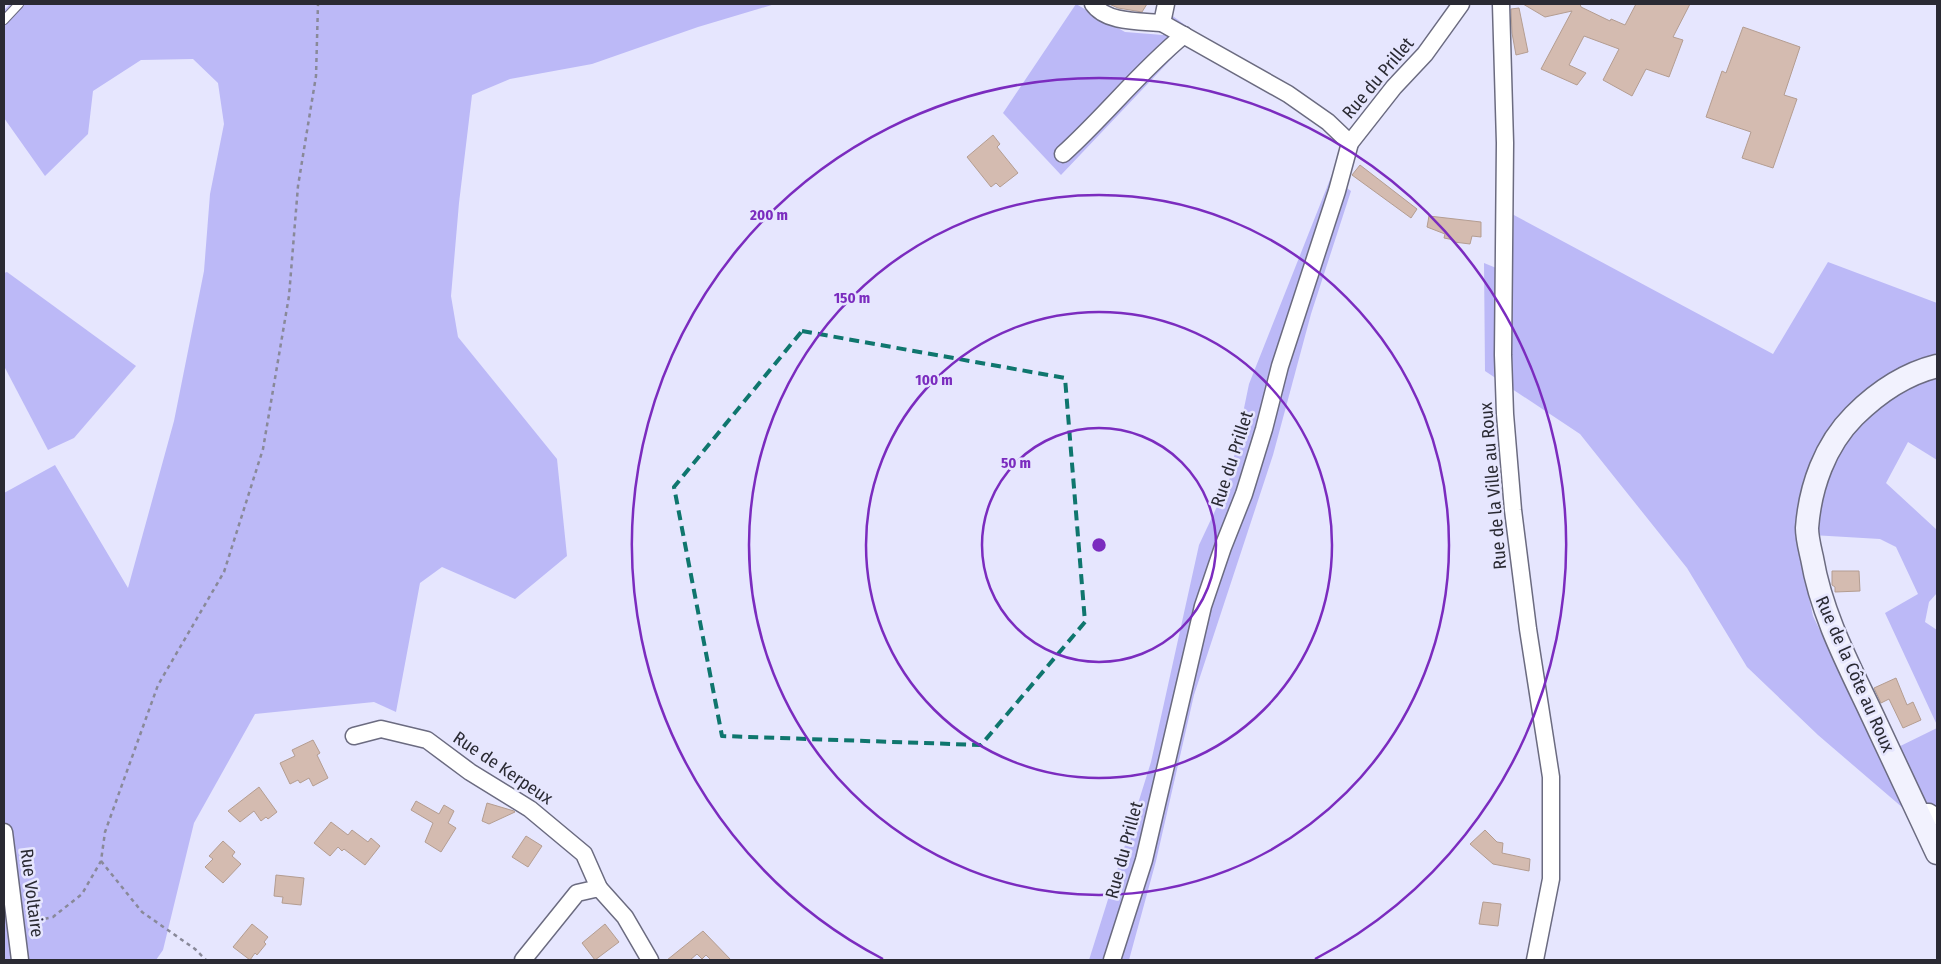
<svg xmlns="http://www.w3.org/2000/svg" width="1941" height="964" font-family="'Fira Sans Condensed',sans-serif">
  <rect width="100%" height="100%" fill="#e6e6fe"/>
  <g fill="#bcb9f7">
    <polygon points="10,4 775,4 698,27 592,64 510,79 472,95 459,203 451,296 458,337 557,459 567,556 515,599 442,567 420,583 396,712 374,702 255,714 194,823 163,950 156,960 4,960 4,493 55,465 128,588 174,421 204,271 210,194 224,124 218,83 193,59 141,60 93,91 88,134 45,176 4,118 4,10"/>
    <polygon points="1076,4 1125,32 1163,35 1170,14 1196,33 1061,175 1003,113"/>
    <polygon points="1331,177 1351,191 1311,314 1273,455 1194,695 1156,861 1129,960 1089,960 1151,762 1199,545 1229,481 1249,384"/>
    <polygon points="1512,214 1773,354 1828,262 1937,303 1937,460 1908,442 1886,483 1937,530 1937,593 1929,602 1925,622 1937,630 1937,725 1885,613 1918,594 1896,547 1880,539 1795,534 1813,616 1880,756 1937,728 1937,832 1903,808 1818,735 1747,667 1687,568 1580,434 1485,371 1484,263 1506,272"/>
    <polygon points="7,272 136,366 74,438 48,450 4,366 4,273"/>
  </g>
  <g fill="#d4bbb0" stroke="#b49d91">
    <polygon points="1109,4 1147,4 1142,12 1118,8"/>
    <polygon points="1523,4 1580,4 1581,7 1610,21 1611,19 1625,25 1636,4 1690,4 1673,37 1683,40 1669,77 1646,69 1632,96 1603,80 1619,49 1584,36 1569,65 1586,73 1577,85 1541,69 1572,11 1545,17"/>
    <polygon points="1519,8 1528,52 1516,55 1512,33 1511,9"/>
    <polygon points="1743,27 1800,47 1784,95 1797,99 1773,168 1742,158 1751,132 1706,117 1722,71 1726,73"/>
    <polygon points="993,135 1000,144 997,147 1018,173 1000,187 996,183 991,187 967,157"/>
    <polygon points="1360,165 1417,209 1411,218 1352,175"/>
    <polygon points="1429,216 1481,222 1481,237 1472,236 1470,244 1454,242 1454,240 1444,238 1445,234 1427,227"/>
    <polygon points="1832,571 1859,571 1860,591 1835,592 1835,587 1832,585"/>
    <polygon points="1896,678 1907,705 1913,702 1921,720 1903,728 1889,699 1881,703 1874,688"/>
    <polygon points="313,740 320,753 317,755 328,778 313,786 309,778 300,783 298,780 290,784 280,763 295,756 292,750"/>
    <polygon points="259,787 277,812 268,819 266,817 261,821 254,811 240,822 228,811"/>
    <polygon points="416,801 439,814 444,805 454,811 448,823 456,828 441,852 425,842 433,823 411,810"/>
    <polygon points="487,803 514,811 515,812 489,824 482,821"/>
    <polygon points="331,822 348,835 352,830 368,842 371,838 380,846 365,865 344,849 342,851 338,847 330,856 314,843"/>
    <polygon points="1485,830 1497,842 1503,843 1502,853 1530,859 1529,871 1493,864 1470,844"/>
    <polygon points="526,836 542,846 528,867 512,857"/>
    <polygon points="223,841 235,852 232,856 241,864 223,883 205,867 213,859 209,856"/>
    <polygon points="276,875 304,878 301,905 282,903 283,897 274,896"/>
    <polygon points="1483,902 1501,904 1498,926 1479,924"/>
    <polygon points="252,924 268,937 264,942 266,944 257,955 255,953 250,960 233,947"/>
    <polygon points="605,924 619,942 595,960 582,943"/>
    <polygon points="703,931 731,960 711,960 706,955 702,959 697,954 690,960 667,960"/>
  </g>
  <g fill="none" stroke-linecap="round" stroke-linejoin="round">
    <g stroke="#6b6b80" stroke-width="10">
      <polyline id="service" points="4,20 19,4"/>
    </g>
    <g stroke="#6b6b80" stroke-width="19">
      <g id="minor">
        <path d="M1093,4c13,19 47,17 69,19"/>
        <polyline points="1166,4 1162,23 1288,94 1328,122 1350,143"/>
        <polyline points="1501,4 1505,143 1503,355 1505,414 1513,510 1528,629 1551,777 1551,879 1535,960"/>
        <path d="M1063,154c42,-38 77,-83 121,-119"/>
        <polyline points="354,736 381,729 427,740 470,772 530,809 584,854 599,888"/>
        <polyline points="1917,812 1929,812 1937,817"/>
        <polyline points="4,832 20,960"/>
        <polyline points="523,960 577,893 599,888 625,917 650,960"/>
        <polyline points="1112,960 1144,860 1203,606 1223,547 1244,494 1264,429 1280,366 1337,191 1350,143 1394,87 1425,54 1461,4"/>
      </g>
    </g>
    <g stroke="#6b6b80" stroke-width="25">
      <path id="secondary" d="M1937,366c-32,8 -59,26 -83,50 -29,29 -44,71 -47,112 0,10 3,21 5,30 9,53 33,100 56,148 23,49 46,98 69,147"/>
    </g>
    <g stroke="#898999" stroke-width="2.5" stroke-dasharray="4 4" stroke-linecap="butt">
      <polyline points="101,861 142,912 195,949 206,960"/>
      <polyline points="29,922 53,917 82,894 101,861 105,832 158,685 224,572 263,449 289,296 298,186 316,76 318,4"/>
    </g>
    <use href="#service" stroke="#fff" stroke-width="8"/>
    <use href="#minor" stroke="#fff" stroke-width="16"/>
    <use href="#secondary" stroke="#f2f2fe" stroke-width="22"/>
  </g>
  <path fill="none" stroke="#0f766e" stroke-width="4" stroke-dasharray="10 6" stroke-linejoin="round" d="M802,331l263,47 20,244 -104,123 -259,-9 -48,-249z"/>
  <g fill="none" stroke="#7b2cbf" stroke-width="2.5">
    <circle cx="1099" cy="545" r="117"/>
    <circle cx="1099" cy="545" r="233"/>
    <circle cx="1099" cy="545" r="350"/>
    <path d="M883 959A467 467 0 1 1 1315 959"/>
  </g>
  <g text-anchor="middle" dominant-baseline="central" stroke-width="5" stroke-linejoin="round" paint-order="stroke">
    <g font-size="18" fill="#2a2a33" stroke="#e6e6fe">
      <text transform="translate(1378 78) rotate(-50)">Rue du Prillet</text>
      <text transform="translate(1232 459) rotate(-72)">Rue du Prillet</text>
      <text transform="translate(1493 486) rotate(-95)">Rue de la Ville au Roux</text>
      <text transform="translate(1855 674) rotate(66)">Rue de la Côte au Roux</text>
      <text transform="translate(503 768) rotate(34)">Rue de Kerpeux</text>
      <text transform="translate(1124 850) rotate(-75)">Rue du Prillet</text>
      <text transform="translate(32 893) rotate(83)">Rue Voltaire</text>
    </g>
  </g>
  <circle cx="1099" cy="545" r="8" fill="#7b2cbf" stroke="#e6e6fe" stroke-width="2.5"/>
  <g font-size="15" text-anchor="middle" font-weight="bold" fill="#7b2cbf" stroke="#e6e6fe" stroke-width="5" stroke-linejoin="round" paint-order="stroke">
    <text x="769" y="220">200 m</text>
    <text x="852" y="303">150 m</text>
    <text x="934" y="385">100 m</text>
    <text x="1016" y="468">50 m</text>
  </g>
  <rect width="1941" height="964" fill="none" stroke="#2a2a33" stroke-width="10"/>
</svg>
